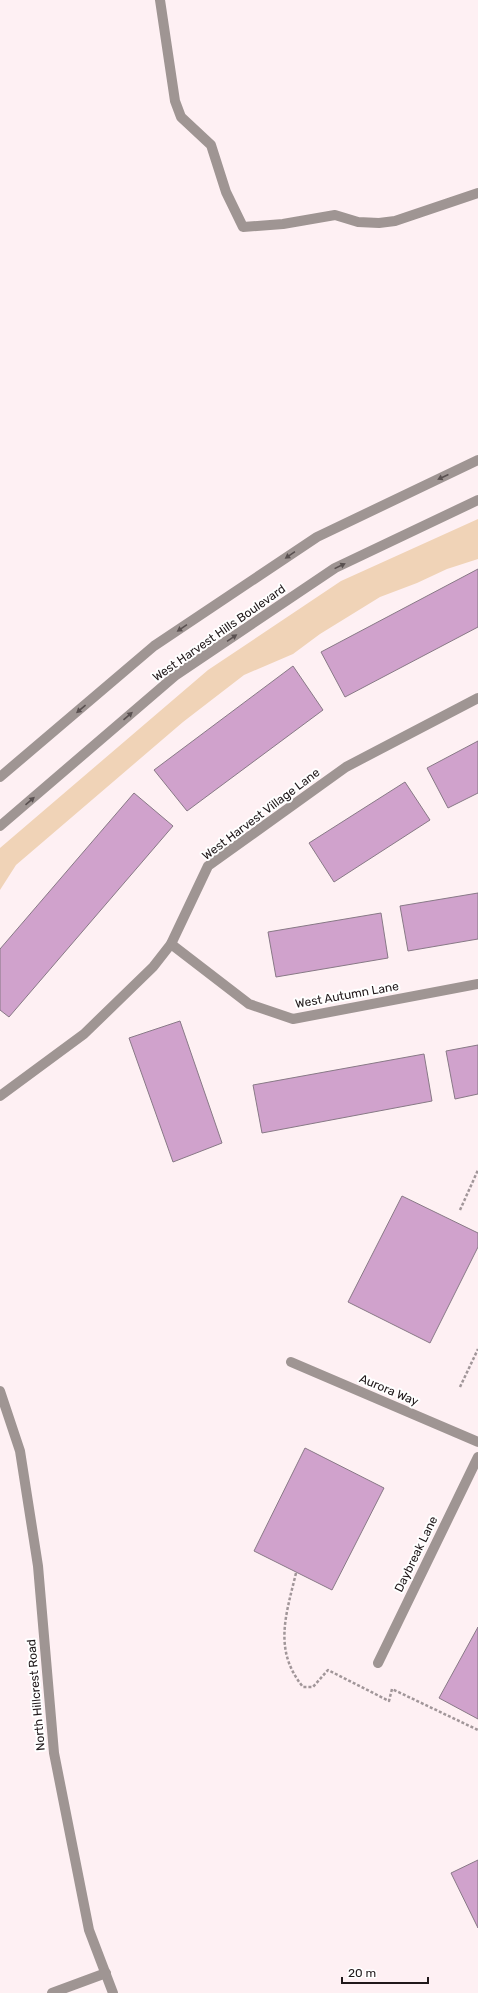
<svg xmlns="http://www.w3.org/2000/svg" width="478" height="1993" font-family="Rubik,sans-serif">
  <rect width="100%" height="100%" fill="#fef0f3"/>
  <polygon fill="#f0d3b7" points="478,519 478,559 447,569 417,583 380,597 320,634 293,654 244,675 183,722 16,865 0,890 0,848 208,670 341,581"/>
  <g fill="#d0a2cc" stroke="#887986">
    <polygon points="478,569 478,627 345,697 321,652"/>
    <polygon points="293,666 323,710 187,811 154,770"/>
    <polygon points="478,741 478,793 448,808 427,768"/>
    <polygon points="405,782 430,820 334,882 309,843"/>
    <polygon points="134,793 173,826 9,1017 0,1010 0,949"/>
    <polygon points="478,893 478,939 408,951 400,906"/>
    <polygon points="381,913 388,958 276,977 268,932"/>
    <polygon points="180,1021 222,1143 173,1162 129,1038"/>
    <polygon points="478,1045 478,1094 455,1099 446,1051"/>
    <polygon points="424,1054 432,1101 262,1133 253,1085"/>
    <polygon points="402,1196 478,1233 478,1247 430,1343 348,1302"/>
    <polygon points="305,1448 384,1488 332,1590 254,1551"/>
    <polygon points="478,1627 478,1719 439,1698"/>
    <polygon points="478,1860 478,1928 451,1873"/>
  </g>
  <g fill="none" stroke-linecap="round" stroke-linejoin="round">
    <g stroke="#a19699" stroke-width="2.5" stroke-dasharray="3 2" stroke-linecap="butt">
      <polyline points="460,1210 478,1170"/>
      <polyline points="460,1387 478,1349"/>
      <path d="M296,1573c-10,42 -23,77 7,114h10l15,-17 61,31 3,-12 86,41"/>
    </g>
    <g stroke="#9f9593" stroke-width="10">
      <polyline points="160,0 175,101 181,117 211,145 226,192 243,227 283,224 335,215 358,222 379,223 395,221 478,193"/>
      <polyline points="0,777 154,646 317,537 478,460"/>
      <polyline points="0,826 176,675 335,568 478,500"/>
      <polyline points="171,944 249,1004 293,1019 478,984"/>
      <polyline points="0,1096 84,1034 153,967 171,944 208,866 346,767 478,698"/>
      <polyline points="291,1362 478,1442"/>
      <polyline points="0,1391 20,1451 38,1566 54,1753 89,1930 113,1993"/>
      <polyline points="378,1663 478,1457"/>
      <polyline points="52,1993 106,1973"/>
    </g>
  </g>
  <defs><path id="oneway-solid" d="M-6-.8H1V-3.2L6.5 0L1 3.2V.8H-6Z"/></defs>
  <g fill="#595050">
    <use href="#oneway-solid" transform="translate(443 477) rotate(155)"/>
    <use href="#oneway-solid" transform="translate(290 555) rotate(146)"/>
    <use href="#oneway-solid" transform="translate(340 566) rotate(-26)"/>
    <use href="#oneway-solid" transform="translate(182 628) rotate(146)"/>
    <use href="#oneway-solid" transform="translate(232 638) rotate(-34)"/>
    <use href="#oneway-solid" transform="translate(81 709) rotate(140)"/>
    <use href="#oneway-solid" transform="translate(128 716) rotate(-41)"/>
    <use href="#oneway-solid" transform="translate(30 801) rotate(-41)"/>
  </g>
  <g text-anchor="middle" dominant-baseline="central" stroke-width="4" stroke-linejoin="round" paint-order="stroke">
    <g font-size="12" fill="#20181a" stroke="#fff">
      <text transform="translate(219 633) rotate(-35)">West Harvest Hills Boulevard</text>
      <text transform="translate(261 814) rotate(-37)">West Harvest Village Lane</text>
      <text transform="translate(347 995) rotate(-10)">West Autumn Lane</text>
      <text transform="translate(389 1390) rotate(23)">Aurora Way</text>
      <text transform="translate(416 1554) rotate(-64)">Daybreak Lane</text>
      <text transform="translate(36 1695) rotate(-95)">North Hillcrest Road</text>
    </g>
  </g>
  <path d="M342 1977v6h86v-6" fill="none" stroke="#20181a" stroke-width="2"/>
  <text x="348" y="1977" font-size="12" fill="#20181a" stroke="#ffffff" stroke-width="3" paint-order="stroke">20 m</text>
</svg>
